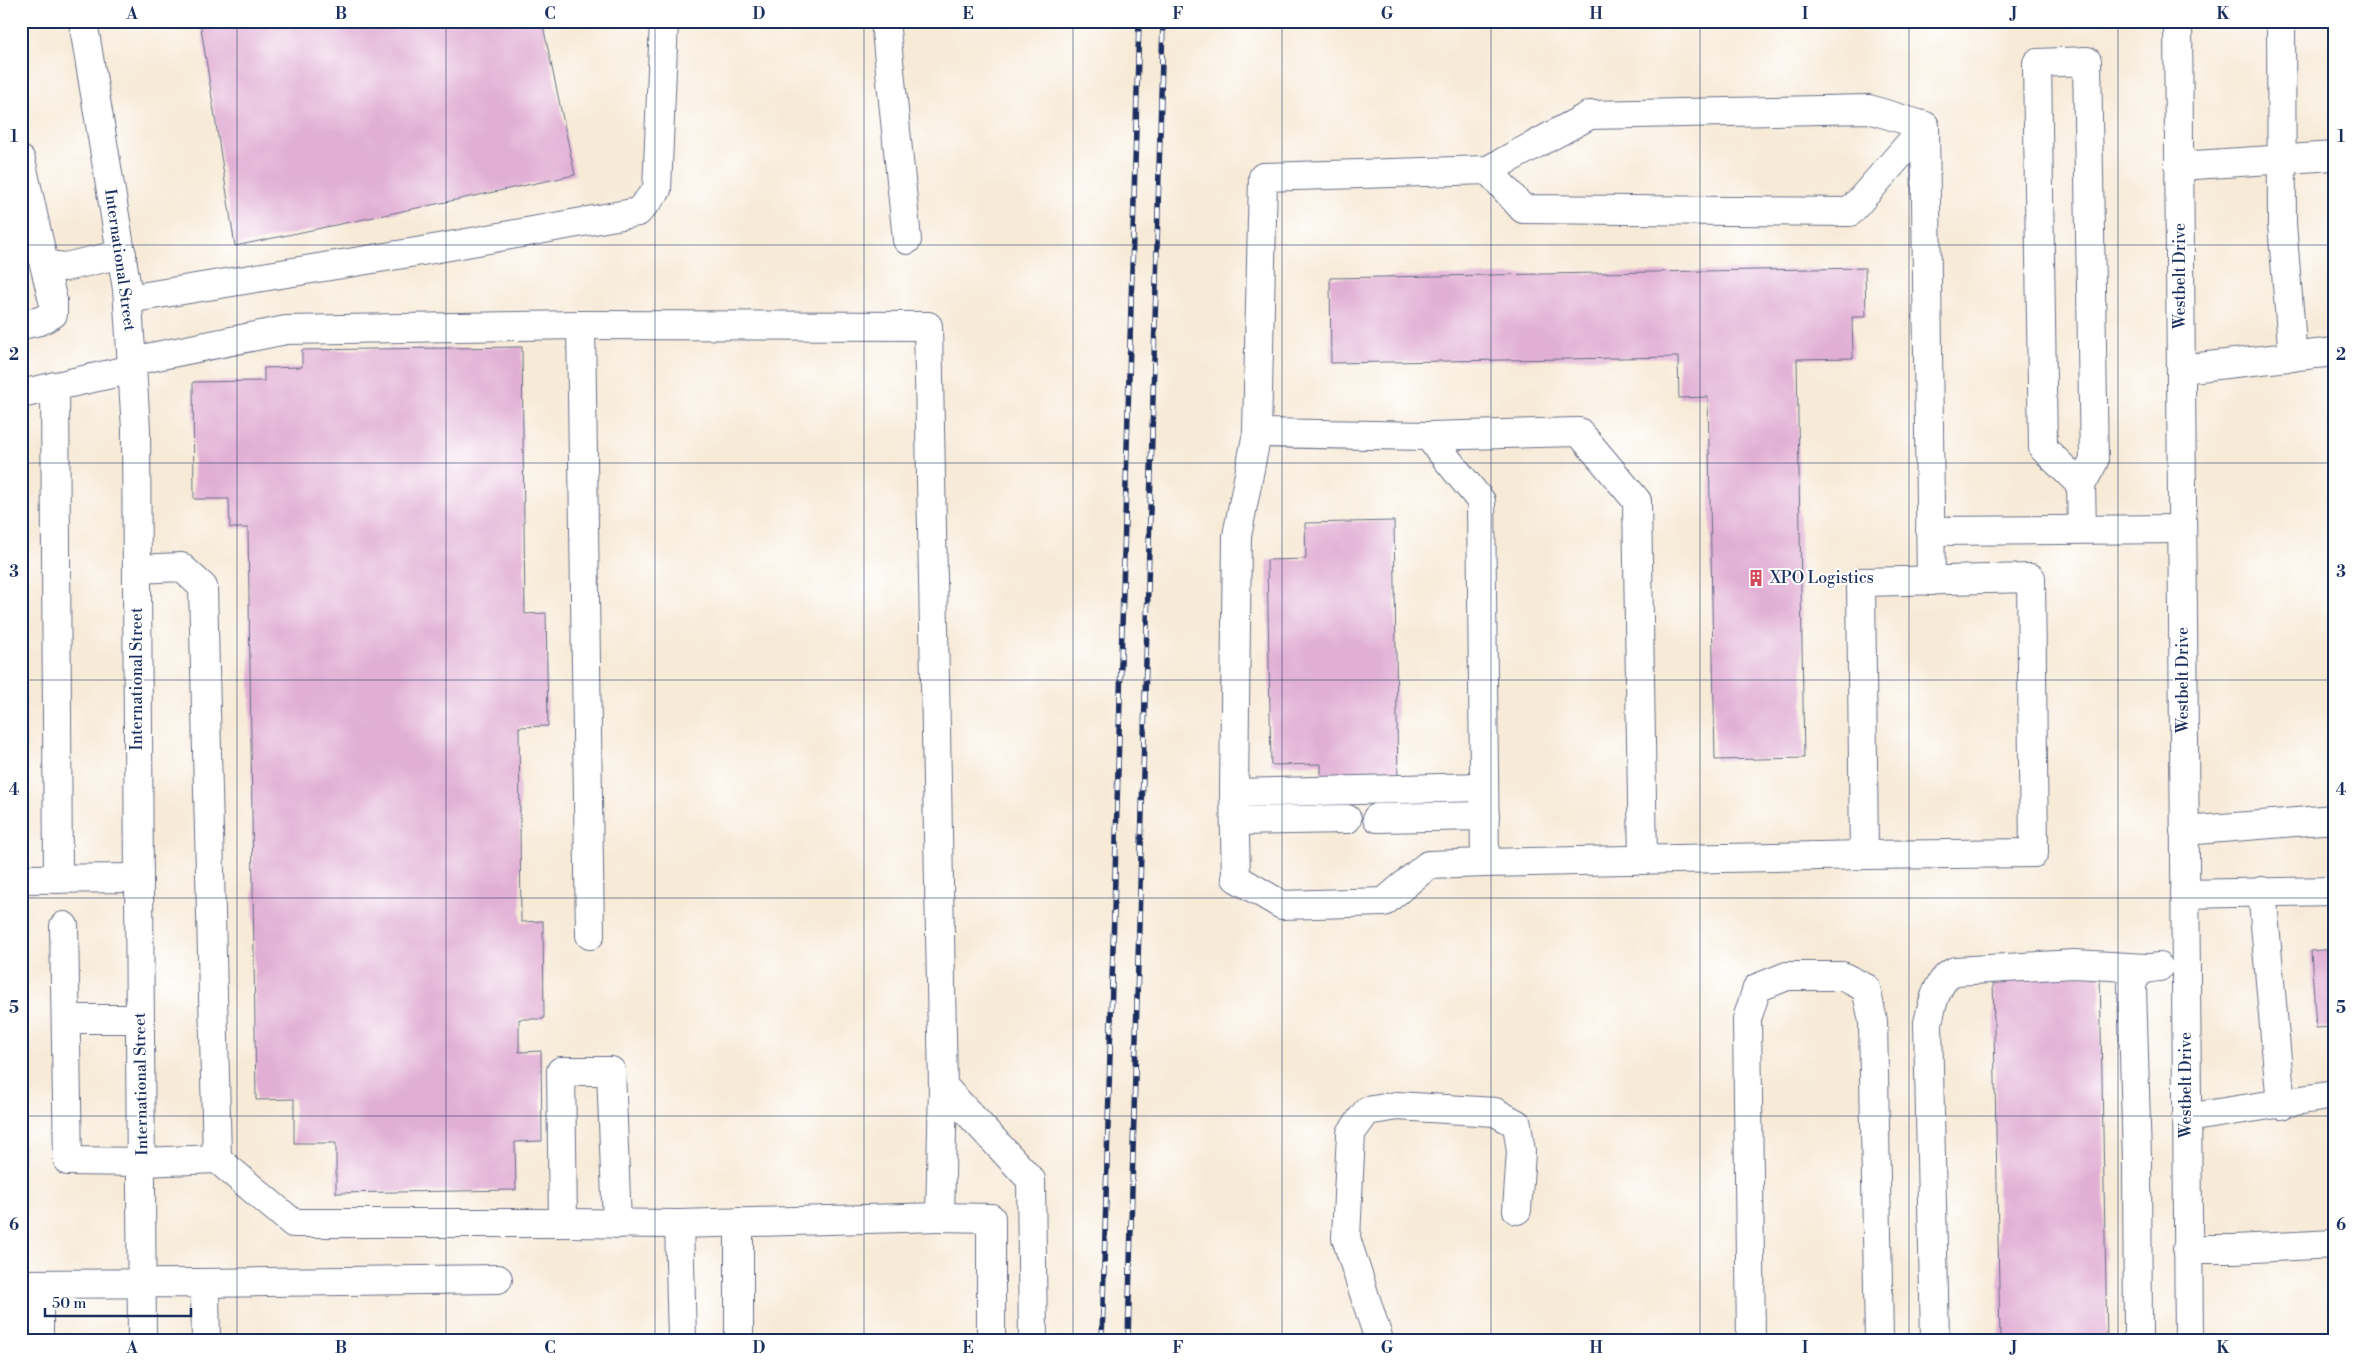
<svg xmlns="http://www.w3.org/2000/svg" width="2355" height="1361" font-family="'Libre Bodoni',serif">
  <rect width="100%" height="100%" fill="#fff"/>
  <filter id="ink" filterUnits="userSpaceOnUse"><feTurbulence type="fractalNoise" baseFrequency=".02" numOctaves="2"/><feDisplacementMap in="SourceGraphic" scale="10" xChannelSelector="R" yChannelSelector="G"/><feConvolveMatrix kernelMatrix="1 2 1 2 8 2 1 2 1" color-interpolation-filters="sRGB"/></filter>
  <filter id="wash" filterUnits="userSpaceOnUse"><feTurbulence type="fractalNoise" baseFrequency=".0096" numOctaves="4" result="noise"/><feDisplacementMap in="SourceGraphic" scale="20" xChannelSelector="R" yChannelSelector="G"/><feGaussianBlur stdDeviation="1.12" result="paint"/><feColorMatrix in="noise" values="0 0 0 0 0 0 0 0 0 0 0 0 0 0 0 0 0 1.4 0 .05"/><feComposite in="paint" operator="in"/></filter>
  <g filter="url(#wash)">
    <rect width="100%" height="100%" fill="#f7ead7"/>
    <g id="blocks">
      <g fill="#e1afd4">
        <polygon points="200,21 542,21 575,175 235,246"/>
        <polygon points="1865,268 1866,317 1852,317 1853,358 1797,359 1804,758 1715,760 1708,397 1679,398 1678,357 1331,363 1330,278"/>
        <polygon points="522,347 525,614 546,613 548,726 519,727 521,922 543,921 544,1019 519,1019 519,1052 541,1051 542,1141 515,1142 516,1190 336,1193 336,1143 294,1143 294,1099 256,1100 248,528 230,528 229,499 194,499 193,382 264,381 264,368 302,367 302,350"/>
        <polygon points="21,462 23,462 27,858 21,858"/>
        <polygon points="1394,521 1398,783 1321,784 1321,764 1271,765 1267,560 1306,559 1305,523"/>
        <polygon points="2334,949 2334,1027 2316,1028 2311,951"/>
        <polygon points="2100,974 2107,1340 2000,1340 1993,976"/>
        <polygon points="21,1088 23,1088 24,1162 21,1162"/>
      </g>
    </g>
  </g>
  <g filter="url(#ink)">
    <use href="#blocks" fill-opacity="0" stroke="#687088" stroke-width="1"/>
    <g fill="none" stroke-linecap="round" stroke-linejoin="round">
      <g stroke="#687088" stroke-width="30">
        <g id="minor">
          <polyline points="83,21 127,289 136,429 142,1340"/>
          <polyline points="885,21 907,240"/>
          <polyline points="2178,21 2189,1340"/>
          <polyline points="2281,21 2282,224 2293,357"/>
          <polyline points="21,160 44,264 65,267 122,254"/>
          <polyline points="2179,166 2334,156"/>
          <polyline points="1488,170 1523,209 1850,212 1925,126"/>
          <polyline points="128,299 422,251 638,212 657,190 664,21"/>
          <polyline points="21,325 40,321 53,314 53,301 44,264"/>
          <polyline points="581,325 928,326 943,1086 1031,1180 1033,1340"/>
          <polyline points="132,361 286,330 581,325 590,935"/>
          <polyline points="2181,369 2334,352"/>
          <polyline points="55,386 58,879"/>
          <polyline points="21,394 133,369"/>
          <polyline points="1257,433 1237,536 1234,793 1236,878 1282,905 1384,902 1428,865 1485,863"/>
          <polyline points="1428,436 1579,432 1637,501 1643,860"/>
          <polyline points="2081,485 2043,448 2037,63 2087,61 2094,461 2081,485 2082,529"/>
          <polyline points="1930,531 2182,529"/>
          <polyline points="137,569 181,567 203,587 217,1159"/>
          <polygon points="2031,578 2034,853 1864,855 1861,582"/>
          <polyline points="1234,793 1484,787"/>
          <polyline points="1377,818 1485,816"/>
          <polyline points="1235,821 1347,819"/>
          <polyline points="2184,831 2334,819"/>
          <polyline points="1864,855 1485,863 1481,501 1428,436 1257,433 1263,177 1488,170 1590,115 1869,109 1925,126 1931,581"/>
          <polyline points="21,879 138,878"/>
          <polyline points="2262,891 2281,1105"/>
          <polyline points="2185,894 2334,891"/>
          <polyline points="64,926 68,1161 142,1162 217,1159 293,1223 563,1223 561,1071 611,1071 617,1224"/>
          <polyline points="66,1019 139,1019"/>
          <polyline points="2186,1118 2334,1095"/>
          <polyline points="940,1217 991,1218 991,1340"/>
          <polyline points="563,1223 679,1224 940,1217 943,1086"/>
          <polyline points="679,1224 682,1340"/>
          <polyline points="2187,1249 2234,1249 2334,1244"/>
          <polyline points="198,1283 498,1279"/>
          <polyline points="21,1284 198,1283 205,1293 206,1340"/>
          <polyline points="39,1284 39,1340"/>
          <polyline points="739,1340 739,1222"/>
          <polyline points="1379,1340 1346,1238 1351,1133 1367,1111 1397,1106 1495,1112 1517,1124 1521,1152 1517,1210"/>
          <polyline points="1751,1340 1747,1019 1757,988 1787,976 1842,976 1866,988 1873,1021 1879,1340"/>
          <path d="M1935,1340l-7,-317c4,-18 9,-44 27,-52l119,-7 73,4"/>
          <path d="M2138,1340l-1,-181 -5,-173c3,-15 13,-18 27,-19"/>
        </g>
      </g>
      <use href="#minor" stroke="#fff" stroke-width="28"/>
      <g stroke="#1b2f5e" stroke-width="5.5">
        <g id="rail">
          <polyline points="1102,1340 1139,21"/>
          <polyline points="1128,1340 1163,21"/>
        </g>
      </g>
      <use href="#rail" stroke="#fff" stroke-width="4" stroke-dasharray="11" stroke-linecap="butt"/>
    </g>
  </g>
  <path fill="none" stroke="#1b2f5e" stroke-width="1" stroke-opacity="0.55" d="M237,21v1319M446,21v1319M655,21v1319M864,21v1319M1073,21v1319M1282,21v1319M1491,21v1319M1700,21v1319M1909,21v1319M2118,21v1319M21,245h2313M21,463h2313M21,680h2313M21,898h2313M21,1116h2313"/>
  <defs>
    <g id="building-bare" transform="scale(1.35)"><path d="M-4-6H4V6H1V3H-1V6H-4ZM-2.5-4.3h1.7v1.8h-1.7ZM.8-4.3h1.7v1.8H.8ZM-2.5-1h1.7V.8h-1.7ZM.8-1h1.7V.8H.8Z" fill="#d1495b" stroke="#fff" stroke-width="2.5" paint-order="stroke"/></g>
  </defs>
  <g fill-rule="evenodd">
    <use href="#building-bare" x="1756" y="578"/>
  </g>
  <g text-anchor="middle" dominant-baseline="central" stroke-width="4" stroke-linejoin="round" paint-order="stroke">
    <g font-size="16" fill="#1b2f5e" stroke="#fff">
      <text transform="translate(120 260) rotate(82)">International Street</text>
      <text transform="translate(2180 276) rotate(-90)">Westbelt Drive</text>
      <text transform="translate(137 679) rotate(-90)">International Street</text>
      <text transform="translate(2183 680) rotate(-90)">Westbelt Drive</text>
      <text transform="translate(141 1084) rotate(-91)">International Street</text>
      <text transform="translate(2186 1085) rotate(-90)">Westbelt Drive</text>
    </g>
    <g font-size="16" fill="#1b2f5e" stroke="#fff" text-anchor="start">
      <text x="1770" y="578">XPO Logistics</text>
    </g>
  </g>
  <rect width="2355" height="1361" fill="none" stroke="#fff" stroke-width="55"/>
  <path d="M45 1308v8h146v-8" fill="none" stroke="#1b2f5e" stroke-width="2.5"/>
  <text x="52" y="1308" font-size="15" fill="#1b2f5e" stroke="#ffffff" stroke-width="4" paint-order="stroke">50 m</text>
  <rect x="28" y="28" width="2300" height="1306" fill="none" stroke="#1b2f5e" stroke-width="2"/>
  <g font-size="16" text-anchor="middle" font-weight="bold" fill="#1b2f5e">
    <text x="132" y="19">A</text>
    <text x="341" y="19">B</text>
    <text x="550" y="19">C</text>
    <text x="759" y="19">D</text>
    <text x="968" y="19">E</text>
    <text x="1178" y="19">F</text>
    <text x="1387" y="19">G</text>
    <text x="1596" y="19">H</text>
    <text x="1805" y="19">I</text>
    <text x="2014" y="19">J</text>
    <text x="2223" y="19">K</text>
    <text x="14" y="142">1</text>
    <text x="2341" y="142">1</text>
    <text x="14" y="360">2</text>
    <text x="2341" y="360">2</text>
    <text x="14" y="577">3</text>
    <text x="2341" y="577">3</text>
    <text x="14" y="795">4</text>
    <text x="2341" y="795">4</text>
    <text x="14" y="1013">5</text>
    <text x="2341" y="1013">5</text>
    <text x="14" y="1230">6</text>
    <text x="2341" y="1230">6</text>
    <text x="132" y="1353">A</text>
    <text x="341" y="1353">B</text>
    <text x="550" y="1353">C</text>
    <text x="759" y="1353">D</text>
    <text x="968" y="1353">E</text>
    <text x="1178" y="1353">F</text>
    <text x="1387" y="1353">G</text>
    <text x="1596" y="1353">H</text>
    <text x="1805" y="1353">I</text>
    <text x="2014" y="1353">J</text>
    <text x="2223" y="1353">K</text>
  </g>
</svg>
